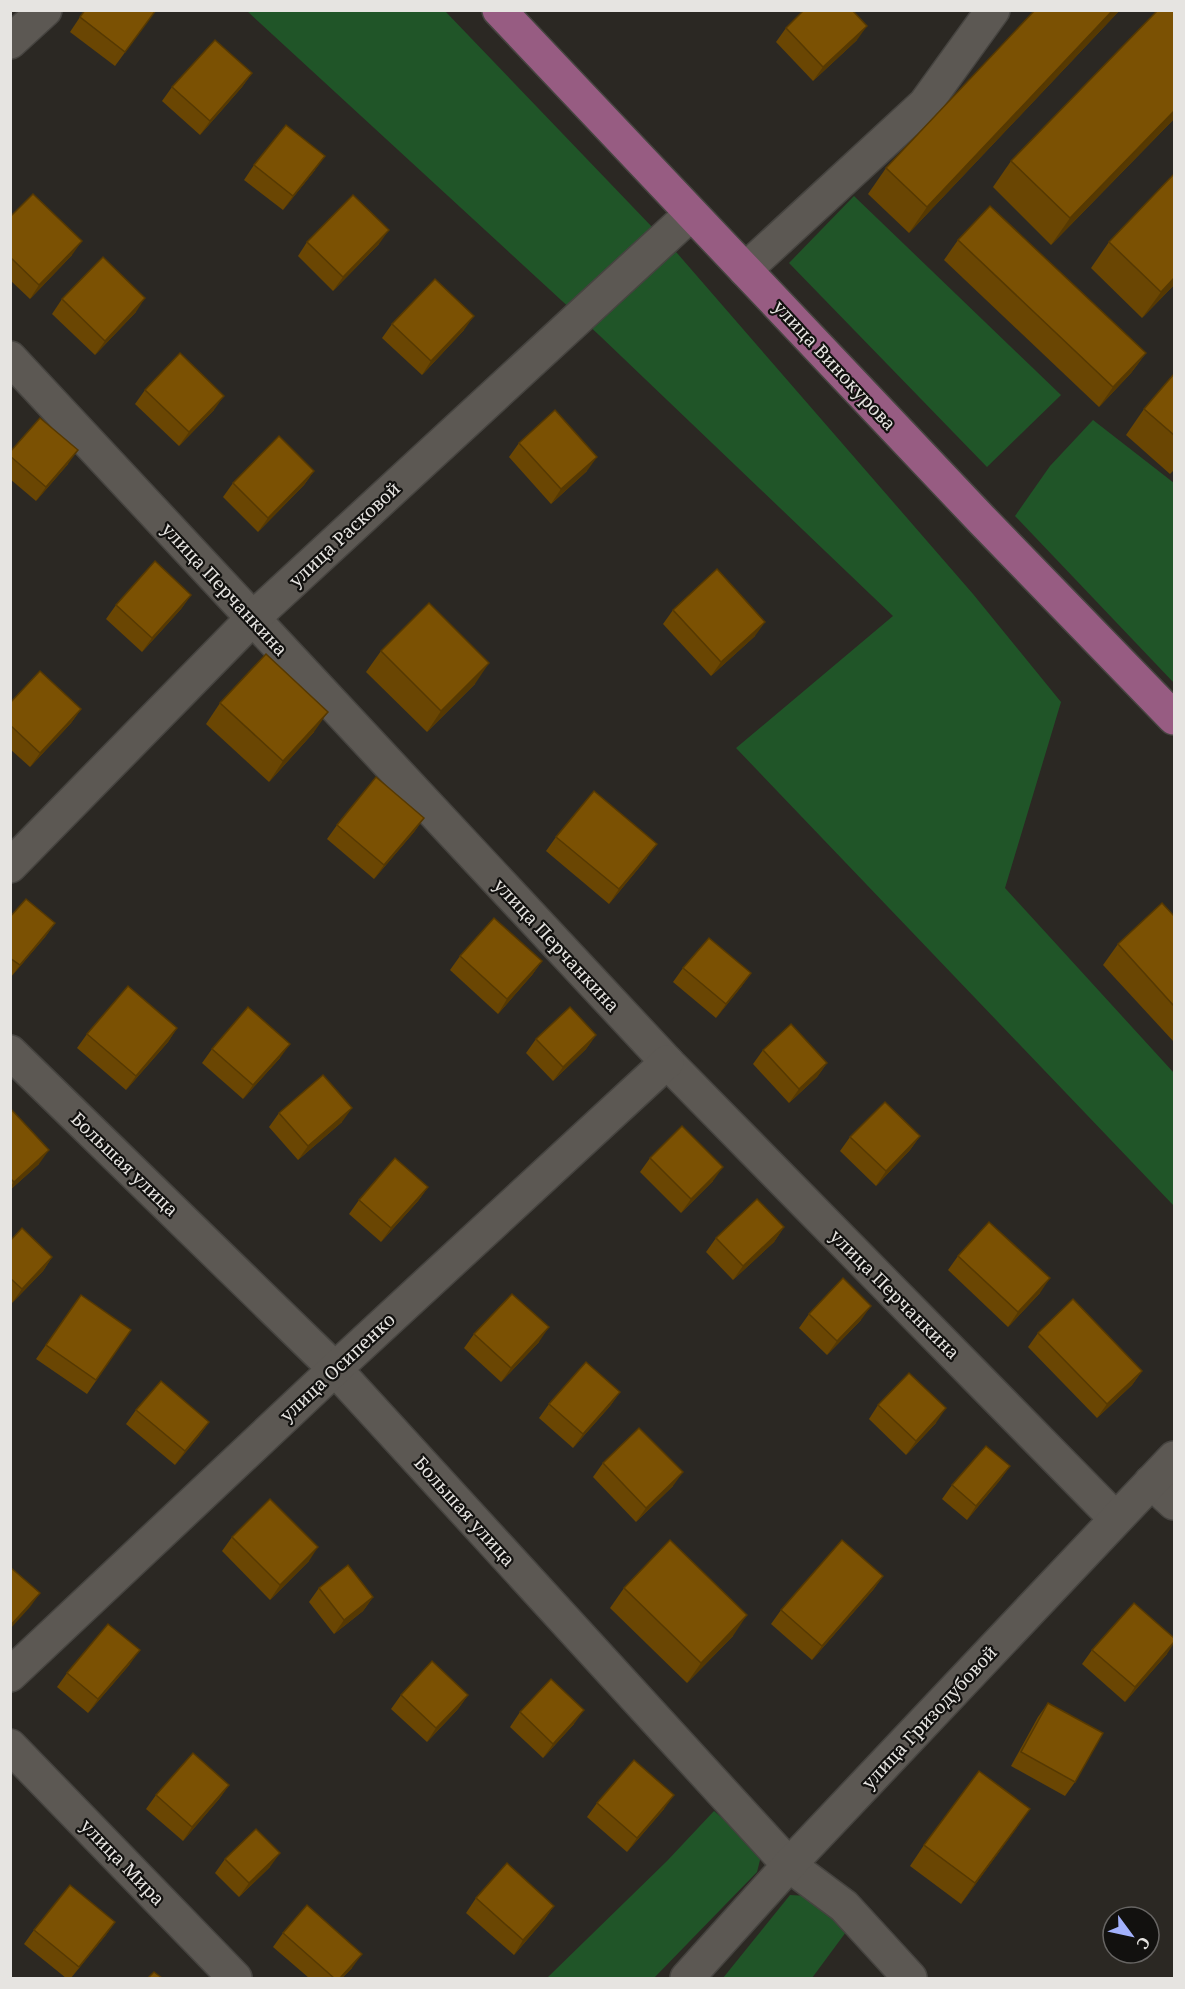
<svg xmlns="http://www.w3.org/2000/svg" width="1185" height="1989" font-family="'Noto Serif',serif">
  <rect width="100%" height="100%" fill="#2b2823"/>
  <g fill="#205528">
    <polygon points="247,11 445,11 677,253 973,594 1061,702 1005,888 1174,1073 1174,1206 736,748 893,616 599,335"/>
    <polygon points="854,196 1061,395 987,467 789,263"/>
    <polygon points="1093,420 1174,483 1174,683 1015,516 1050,466"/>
    <polygon points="714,1811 762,1852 757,1872 654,1978 547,1978 667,1861"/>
    <polygon points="790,1895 809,1896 846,1932 812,1978 723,1978"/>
  </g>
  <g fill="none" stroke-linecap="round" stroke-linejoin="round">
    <g stroke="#464440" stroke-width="36">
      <g id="minor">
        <polyline points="10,42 45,10"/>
        <polyline points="745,270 925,104 993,10"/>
        <polyline points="10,358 667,1062 1116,1519"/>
        <polyline points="10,866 252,619 691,214"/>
        <polyline points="10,1052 335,1369 789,1865 844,1906 910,1978"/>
        <polyline points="1151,1482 1174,1503"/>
        <polyline points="10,1675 335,1369 667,1062"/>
        <polyline points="10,1746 235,1978"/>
        <polyline points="687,1978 789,1865 1174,1458"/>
      </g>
    </g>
    <g stroke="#464440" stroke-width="36">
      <polyline id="major" points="499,10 981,519 1174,718"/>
    </g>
    <use href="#minor" stroke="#5c5853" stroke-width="33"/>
    <use href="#major" stroke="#975c82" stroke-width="33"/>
  </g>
  <g fill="#6a4603">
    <polygon points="156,10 115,66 70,32 80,17"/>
    <polygon points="1120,10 909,233 868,194 886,168"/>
    <polygon points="1174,10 1174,119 1051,245 993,187 1011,161"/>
    <polygon points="786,28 857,40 813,81 776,42"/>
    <polygon points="252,73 242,87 200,135 162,101 172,87"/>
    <polygon points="254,165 315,170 283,210 244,180"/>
    <polygon points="1174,174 1174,285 1142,318 1091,268 1109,242"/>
    <polygon points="10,217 72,255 30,299 10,280"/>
    <polygon points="958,240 1146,353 1131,373 1099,407 944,260"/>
    <polygon points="307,242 379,244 333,291 298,256"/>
    <polygon points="62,299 136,312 95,355 52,314"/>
    <polygon points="392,324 464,330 422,375 382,338"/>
    <polygon points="1174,374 1174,470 1170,474 1126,435 1144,409"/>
    <polygon points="145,390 214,410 179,446 135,404"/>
    <polygon points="519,443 587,471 551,504 509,457"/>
    <polygon points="10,452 68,464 36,501 10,479"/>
    <polygon points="314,471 304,485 258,532 223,497 233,483"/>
    <polygon points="191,595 181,609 142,652 106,619 116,605"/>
    <polygon points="673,610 755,636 711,676 663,624"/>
    <polygon points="381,651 475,684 427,732 366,672"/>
    <polygon points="10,703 81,709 71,723 30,767 10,749"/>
    <polygon points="220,703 314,732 269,782 206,724"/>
    <polygon points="424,818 414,832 374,879 327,839 337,825"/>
    <polygon points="556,837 647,858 609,904 546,851"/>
    <polygon points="1174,916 1174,1042 1103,965 1118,944"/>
    <polygon points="10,917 55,923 45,937 10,978"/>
    <polygon points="460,956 542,961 532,975 498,1014 450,970"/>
    <polygon points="683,968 751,973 741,987 716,1018 673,982"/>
    <polygon points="177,1028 168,1042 126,1090 77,1048 87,1034"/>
    <polygon points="596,1035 586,1049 553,1081 526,1053 536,1039"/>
    <polygon points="212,1049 280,1058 243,1099 202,1063"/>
    <polygon points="763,1050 827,1063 817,1077 789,1103 753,1064"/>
    <polygon points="10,1108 39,1164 10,1190"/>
    <polygon points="279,1113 342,1122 298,1160 269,1127"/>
    <polygon points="920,1136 910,1150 876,1186 840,1151 850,1137"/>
    <polygon points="650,1158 713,1181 681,1213 640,1172"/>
    <polygon points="428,1187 418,1201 381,1242 349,1214 359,1200"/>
    <polygon points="784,1227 774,1242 733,1280 706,1252 716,1238"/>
    <polygon points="10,1241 52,1257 43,1271 12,1303 10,1302"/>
    <polygon points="958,1256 1040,1293 1008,1327 948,1270"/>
    <polygon points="81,1295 131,1330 87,1394 36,1359"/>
    <polygon points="809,1314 861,1320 827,1355 799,1328"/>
    <polygon points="1038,1333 1142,1371 1132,1385 1097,1418 1028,1347"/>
    <polygon points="474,1334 539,1342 501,1382 464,1348"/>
    <polygon points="620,1392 610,1406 573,1448 539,1418 549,1404"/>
    <polygon points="878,1405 936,1423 906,1455 869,1419"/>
    <polygon points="136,1410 209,1422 199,1436 175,1465 126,1424"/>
    <polygon points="603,1463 673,1486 636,1522 593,1477"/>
    <polygon points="1010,1466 1000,1480 967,1520 942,1499 952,1485"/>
    <polygon points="232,1537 309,1561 270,1600 222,1551"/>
    <polygon points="883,1576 873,1590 812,1660 771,1624 781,1610"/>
    <polygon points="319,1588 373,1597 363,1611 334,1634 309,1602"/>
    <polygon points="624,1588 733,1636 687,1683 610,1608"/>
    <polygon points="1092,1650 1167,1654 1125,1702 1082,1664"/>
    <polygon points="130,1664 88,1713 57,1687 67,1673"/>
    <polygon points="401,1695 468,1695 458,1709 427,1742 391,1709"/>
    <polygon points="1048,1703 1075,1782 1065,1796 1011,1766 1038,1717"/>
    <polygon points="520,1712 574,1724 543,1758 510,1727"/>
    <polygon points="229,1785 219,1799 183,1841 146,1809 156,1795"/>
    <polygon points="597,1803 664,1809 627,1852 587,1817"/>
    <polygon points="1030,1809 961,1904 910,1866 924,1845"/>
    <polygon points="225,1859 270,1867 239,1897 215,1873"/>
    <polygon points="476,1898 554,1906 544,1920 514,1955 466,1913"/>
    <polygon points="115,1922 105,1936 71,1978 66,1978 24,1944 34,1930"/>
    <polygon points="283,1933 352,1968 342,1978 309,1978 273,1947"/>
  </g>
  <g fill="#563902">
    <polygon points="1113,10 1120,10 909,233 927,207"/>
    <polygon points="867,26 857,40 813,81 823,67"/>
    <polygon points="252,73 242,87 200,135 210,121"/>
    <polygon points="1174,111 1174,119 1051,245 1070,218"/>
    <polygon points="325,156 315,170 283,210 293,196"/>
    <polygon points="389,230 379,244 333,291 343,277"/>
    <polygon points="82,241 72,255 30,299 39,285"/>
    <polygon points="1174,278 1174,285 1142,318 1161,292"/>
    <polygon points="145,298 136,312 95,355 105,341"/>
    <polygon points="474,316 464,330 422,375 431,361"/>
    <polygon points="1146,353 1131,373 1099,407 1113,387"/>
    <polygon points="224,396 214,410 179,446 189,432"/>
    <polygon points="78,450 68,464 36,501 46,487"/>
    <polygon points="597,457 587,471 551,504 561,489"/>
    <polygon points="314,471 304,485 258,532 268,518"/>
    <polygon points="191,595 181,609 142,652 152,638"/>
    <polygon points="765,622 755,636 711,676 721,662"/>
    <polygon points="489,663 475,684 427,732 441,711"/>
    <polygon points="81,709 71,723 30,767 40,753"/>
    <polygon points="328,712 314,732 269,782 283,761"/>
    <polygon points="424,818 414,832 374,879 384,865"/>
    <polygon points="657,844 647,858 609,904 619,889"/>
    <polygon points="55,923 45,937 10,978 20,965"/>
    <polygon points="542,961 532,975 498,1014 507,999"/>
    <polygon points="751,973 741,987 716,1018 726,1004"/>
    <polygon points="177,1028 168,1042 126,1090 136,1076"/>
    <polygon points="596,1035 586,1049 553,1081 563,1067"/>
    <polygon points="290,1044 280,1058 243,1099 253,1085"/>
    <polygon points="827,1063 817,1077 789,1103 799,1089"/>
    <polygon points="352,1108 342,1122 298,1160 308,1146"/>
    <polygon points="920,1136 910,1150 876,1186 886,1171"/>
    <polygon points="49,1150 39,1164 10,1190 10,1187 14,1182"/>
    <polygon points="723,1167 713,1181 681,1213 691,1199"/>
    <polygon points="428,1187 418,1201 381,1242 391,1228"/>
    <polygon points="784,1227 774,1242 733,1280 743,1266"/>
    <polygon points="52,1257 43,1271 12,1303 22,1289"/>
    <polygon points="1050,1278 1040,1293 1008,1327 1018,1312"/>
    <polygon points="871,1306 861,1320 827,1355 837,1341"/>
    <polygon points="549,1327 539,1342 501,1382 511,1368"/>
    <polygon points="1142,1371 1132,1385 1097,1418 1107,1404"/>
    <polygon points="620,1392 610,1406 573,1448 583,1434"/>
    <polygon points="946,1408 936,1423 906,1455 916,1441"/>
    <polygon points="209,1422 199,1436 175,1465 185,1451"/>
    <polygon points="1010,1466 1000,1480 967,1520 976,1506"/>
    <polygon points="683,1472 673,1486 636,1522 646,1508"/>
    <polygon points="318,1547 309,1561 270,1600 280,1585"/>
    <polygon points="883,1576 873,1590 812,1660 822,1646"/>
    <polygon points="40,1593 30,1607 10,1629 10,1626"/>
    <polygon points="373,1597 363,1611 334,1634 344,1620"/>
    <polygon points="747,1615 733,1636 687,1683 701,1663"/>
    <polygon points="1174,1643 1167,1654 1125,1702 1135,1687"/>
    <polygon points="140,1650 130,1664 88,1713 98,1699"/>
    <polygon points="468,1695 458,1709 427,1742 436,1728"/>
    <polygon points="584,1710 574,1724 543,1758 553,1744"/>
    <polygon points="229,1785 219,1799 183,1841 192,1827"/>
    <polygon points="674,1795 664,1809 627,1852 637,1838"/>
    <polygon points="1030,1809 1016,1829 961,1904 975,1883"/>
    <polygon points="280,1853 270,1867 239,1897 249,1883"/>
    <polygon points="554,1906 544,1920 514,1955 523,1940"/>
    <polygon points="115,1922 105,1936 70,1978 79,1967"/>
    <polygon points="362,1954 352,1968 342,1978 340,1978"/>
  </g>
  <g fill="#7b5103" stroke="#563902" stroke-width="1.5">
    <polygon points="85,10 156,10 125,52 80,17"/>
    <polygon points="804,10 852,10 867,26 823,67 786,28"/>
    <polygon points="1035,10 1113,10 927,207 886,168"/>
    <polygon points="1158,10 1174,10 1174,111 1070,218 1011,161"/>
    <polygon points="215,40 252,73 210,121 172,87"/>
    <polygon points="286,125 325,156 293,196 254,165"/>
    <polygon points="1174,174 1174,278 1161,292 1109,242"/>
    <polygon points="33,194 82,241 39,285 10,257 10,217"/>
    <polygon points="353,195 389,230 343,277 307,242"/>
    <polygon points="990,206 1146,353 1113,387 958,240"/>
    <polygon points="103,257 145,298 105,341 62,299"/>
    <polygon points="435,279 474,316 431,361 392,324"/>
    <polygon points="180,353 224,396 189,432 145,390"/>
    <polygon points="1174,374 1174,435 1144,409"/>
    <polygon points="555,410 597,457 561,489 519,443"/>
    <polygon points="40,418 78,450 46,487 10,456 10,452"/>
    <polygon points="279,436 314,471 268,518 233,483"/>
    <polygon points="155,561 191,595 152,638 116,605"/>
    <polygon points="717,569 765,622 721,662 673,610"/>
    <polygon points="429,603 489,663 441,711 381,651"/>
    <polygon points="266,654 328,712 283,761 220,703"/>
    <polygon points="40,671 81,709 40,753 10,725 10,703"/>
    <polygon points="376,777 424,818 384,865 337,825"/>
    <polygon points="594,791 657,844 619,889 556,837"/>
    <polygon points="26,899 55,923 20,965 10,958 10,917"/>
    <polygon points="1162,903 1174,916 1174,1006 1118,944"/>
    <polygon points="494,918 542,961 507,999 460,956"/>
    <polygon points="709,938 751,973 726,1004 683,968"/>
    <polygon points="128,986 177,1028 136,1076 87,1034"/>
    <polygon points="248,1007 290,1044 253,1085 212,1049"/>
    <polygon points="570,1007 596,1035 563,1067 536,1039"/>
    <polygon points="791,1024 827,1063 799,1089 763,1050"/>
    <polygon points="323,1075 352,1108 308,1146 279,1113"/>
    <polygon points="885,1102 920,1136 886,1171 850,1137"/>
    <polygon points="10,1108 49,1150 14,1182 10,1178"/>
    <polygon points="682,1126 723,1167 691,1199 650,1158"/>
    <polygon points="395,1158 428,1187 391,1228 359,1200"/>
    <polygon points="757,1199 784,1227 743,1266 716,1238"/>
    <polygon points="989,1222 1050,1278 1018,1312 958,1256"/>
    <polygon points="22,1228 52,1257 22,1289 10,1278 10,1241"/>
    <polygon points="843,1278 871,1306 837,1341 809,1314"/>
    <polygon points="512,1294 549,1327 511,1368 474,1334"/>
    <polygon points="81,1295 131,1330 96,1380 46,1345"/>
    <polygon points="1073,1299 1142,1371 1107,1404 1038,1333"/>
    <polygon points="586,1362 620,1392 583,1434 549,1404"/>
    <polygon points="909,1373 946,1408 916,1441 878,1405"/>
    <polygon points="161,1381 209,1422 185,1451 136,1410"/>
    <polygon points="639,1428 683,1472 646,1508 603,1463"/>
    <polygon points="986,1446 1010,1466 976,1506 952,1485"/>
    <polygon points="270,1499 318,1547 280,1585 232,1537"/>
    <polygon points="670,1540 747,1615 701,1663 624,1588"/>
    <polygon points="842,1540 883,1576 822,1646 781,1610"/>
    <polygon points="348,1565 373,1597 344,1620 319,1588"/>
    <polygon points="10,1567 40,1593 10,1626"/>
    <polygon points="1134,1603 1174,1638 1174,1642 1135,1687 1092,1650"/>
    <polygon points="108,1624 140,1650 98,1699 67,1673"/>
    <polygon points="432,1661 468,1695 436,1728 401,1695"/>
    <polygon points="551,1679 584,1710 553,1744 520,1712"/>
    <polygon points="1048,1703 1103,1733 1075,1782 1021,1752"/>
    <polygon points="193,1753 229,1785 192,1827 156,1795"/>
    <polygon points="634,1760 674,1795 637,1838 597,1803"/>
    <polygon points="979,1771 1030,1809 975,1883 924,1845"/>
    <polygon points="256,1829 280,1853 249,1883 225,1859"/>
    <polygon points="507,1863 554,1906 523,1940 476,1898"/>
    <polygon points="70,1885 115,1922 79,1967 34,1930"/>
    <polygon points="307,1905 362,1954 340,1978 334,1978 283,1933"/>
    <polygon points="154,1972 162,1978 148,1978"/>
  </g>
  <g text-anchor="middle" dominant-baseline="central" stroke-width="4.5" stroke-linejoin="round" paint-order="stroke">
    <g font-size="18" fill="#e6e4e1" stroke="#12110f">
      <text transform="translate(835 365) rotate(47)">улица Винокурова</text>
      <text transform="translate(344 534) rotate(-43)">улица Расковой</text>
      <text transform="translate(225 589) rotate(47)">улица Перчанкина</text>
      <text transform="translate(557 945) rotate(47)">улица Перчанкина</text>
      <text transform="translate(125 1164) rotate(44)">Большая улица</text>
      <text transform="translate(895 1294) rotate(45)">улица Перчанкина</text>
      <text transform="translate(337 1367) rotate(-43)">улица Осипенко</text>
      <text transform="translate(465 1511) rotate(48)">Большая улица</text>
      <text transform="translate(929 1717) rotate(-47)">улица Гризодубовой</text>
      <text transform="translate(123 1862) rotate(46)">улица Мира</text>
    </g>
  </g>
  <rect width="1185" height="1989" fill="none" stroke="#e6e4e1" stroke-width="24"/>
  <g transform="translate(1131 1935) rotate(123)"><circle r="28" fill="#12110f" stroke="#676563" stroke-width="1.5"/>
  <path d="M0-4.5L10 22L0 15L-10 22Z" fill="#a3b2fd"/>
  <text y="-9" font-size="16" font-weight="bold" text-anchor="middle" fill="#e6e4e1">С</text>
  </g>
</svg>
